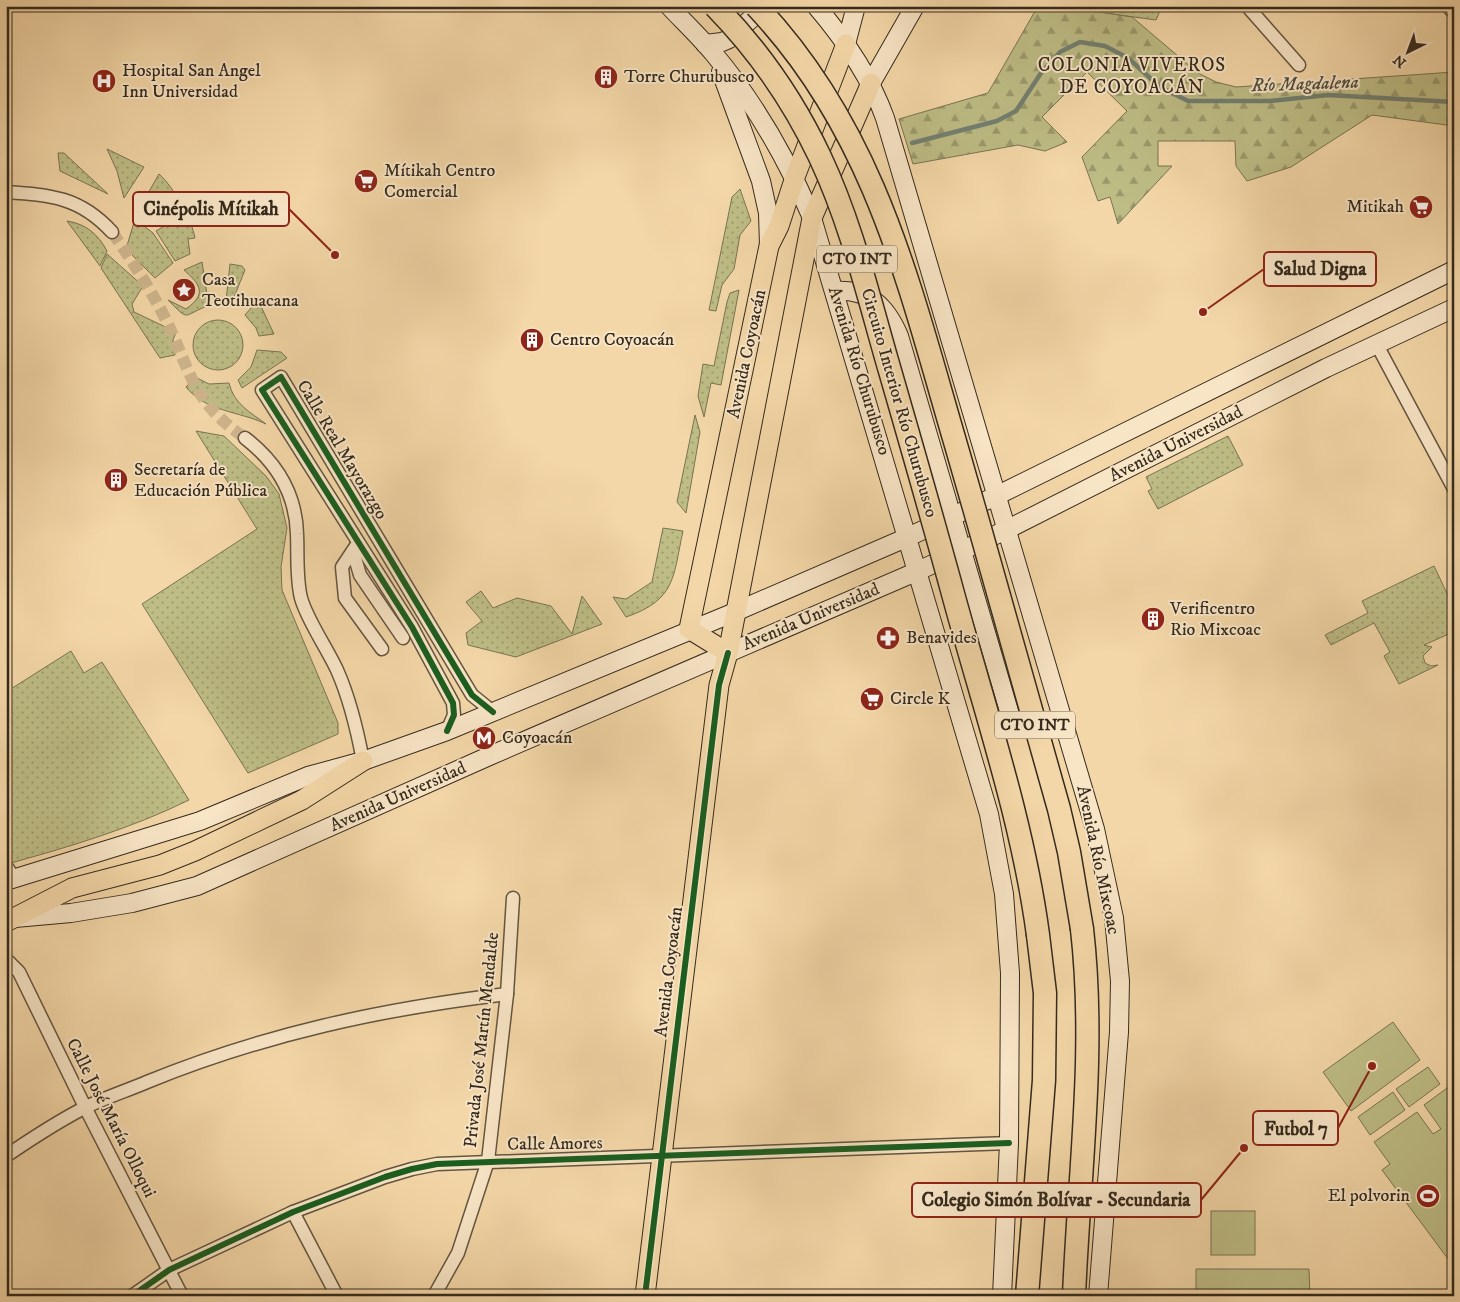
<svg xmlns="http://www.w3.org/2000/svg" width="1460" height="1302" font-family="'IM FELL DW Pica',serif">
  <defs>
    <pattern id="grass-dots" width="8" height="8" patternUnits="userSpaceOnUse" patternTransform="scale(1.25)"><rect width="8" height="8" fill="#bebd86"/><path d="M2 2h.1M6 6h.1" fill="none" stroke="#9b9a6d" stroke-width="1.8" stroke-linecap="round"/></pattern>
    <pattern id="forest-firs" width="22" height="20" patternUnits="userSpaceOnUse" patternTransform="scale(1.25)"><rect width="22" height="20" fill="#bebd86"/><path d="M5 1l3.5 6h-7zM16 11l3.5 6h-7z" fill="#9b9a6d"/></pattern>
  </defs>
  <rect width="100%" height="100%" fill="#f4d7a8"/>
  <filter id="stains"><feTurbulence type="fractalNoise" baseFrequency=".004" numOctaves="4"/><feColorMatrix values="0 0 0 0 .2 0 0 0 0 .09 0 0 0 0 .02 0 0 0 .5 -.17"/></filter>
  <radialGradient id="worn" r=".72"><stop offset=".6" stop-color="#630" stop-opacity="0"/><stop offset="1" stop-color="#630" stop-opacity=".3"/></radialGradient>
  <g fill="url(#grass-dots)" stroke="#797452">
    <polygon points="1092,6 1151,6 1160,11 1156,20 1089,11"/>
    <polygon points="107,149 144,167 124,198 117,171"/>
    <polygon points="58,153 64,153 108,194 60,171"/>
    <path d="M159,174c14,12 33,46 36,64l-7,1 2,15 -15,7 -19,-30 12,-7 -5,-14 -12,-14 -8,6z"/>
    <polygon points="740,189 751,221 740,235 734,269 722,285 716,311 709,310 732,197"/>
    <polygon points="135,219 153,233 173,263 155,278 126,249"/>
    <path d="M67,221c19,3 31,13 40,30l-7,15z"/>
    <polygon points="107,254 143,286 132,304 134,312 176,332 173,340 175,355 160,358 101,268"/>
    <path d="M202,262l6,39 -1,5c-25,10 -17,16 -39,-6l18,9c21,-15 15,-24 -2,-39z"/>
    <polygon points="230,264 242,266 245,270 232,302 226,301"/>
    <polygon points="739,290 721,385 711,383 704,417 698,396 703,364 714,366 727,302 730,293"/>
    <polygon points="258,300 274,334 259,336 256,328 245,315"/>
    <circle cx="218" cy="345" r="25"/>
    <polygon points="257,350 281,352 287,358 242,388 238,380 251,367"/>
    <path d="M195,377l14,7 20,-1c5,21 21,29 37,41 -27,-13 -60,-12 -80,-37z"/>
    <polygon points="695,415 700,432 686,513 677,502"/>
    <polygon points="196,431 224,436 266,476 279,494 287,528 281,567 282,590 338,723 338,734 248,773 142,604 257,529"/>
    <polygon points="1228,436 1243,465 1158,509 1148,491 1152,489 1146,477"/>
    <path d="M663,528l20,3c-10,46 -7,69 -57,86l-13,-20 13,2 26,-17z"/>
    <polygon points="1434,566 1452,604 1451,633 1424,645 1432,647 1423,656 1425,663 1431,666 1438,665 1399,684 1384,656 1390,652 1374,623 1331,645 1325,635 1368,613 1362,601"/>
    <polygon points="481,591 493,608 517,598 551,606 572,634 582,596 602,624 516,657 468,645 466,633 482,621 466,602"/>
    <path d="M71,651l13,22 18,-11 87,138c-57,28 -117,46 -178,63l-5,-7v-164z"/>
  </g>
  <polygon fill="url(#forest-firs)" stroke="#797452" points="1038,6 1059,6 1132,17 1198,73 1216,82 1236,87 1454,72 1454,126 1372,115 1291,167 1247,181 1236,166 1235,141 1158,141 1158,166 1172,166 1118,224 1110,197 1098,201 1082,157 1127,111 1087,72 1042,117 1067,142 1045,151 1018,145 913,164 899,119 988,93"/>
  <g fill="#bebd86" stroke="#797452">
    <polygon points="1393,1022 1420,1060 1351,1111 1323,1072"/>
    <polygon points="1428,1067 1440,1084 1409,1107 1396,1089"/>
    <polygon points="1454,1083 1454,1267 1382,1170 1390,1164 1374,1142 1417,1112 1433,1134 1441,1129 1424,1105"/>
    <polygon points="1393,1092 1405,1110 1370,1135 1358,1117"/>
    <rect x="1211" y="1211" width="44" height="44"/>
    <polygon points="1196,1269 1309,1269 1310,1296 1196,1296"/>
  </g>
  <g fill="none" stroke-linecap="round" stroke-linejoin="round">
    <polyline stroke="#728071" stroke-width="4.5" points="912,143 997,121 1016,111 1041,73 1060,52 1080,42 1105,46 1128,58 1160,87 1188,101 1270,101 1328,95 1454,102"/>
    <path stroke="#ceb48c" stroke-width="12" stroke-dasharray="12 6" stroke-linecap="butt" d="M112,232c19,27 37,55 52,84 27,54 26,84 81,122"/>
    <g stroke="#645540" stroke-width="15">
      <g id="street">
        <polyline points="1247,6 1299,65"/>
        <path d="M6,192c45,3 74,5 106,40"/>
        <polyline points="1377,345 1454,489"/>
        <path d="M245,438c31,24 51,56 52,96 1,21 -1,44 4,64 6,22 26,50 36,72 13,29 20,59 26,91"/>
        <polyline points="358,543 342,567 345,598 382,649"/>
        <polyline points="353,551 360,575 403,638"/>
        <polyline points="447,731 454,715 453,703 412,627 262,390 281,377 472,695 493,712"/>
        <polyline points="6,866 15,879"/>
        <polyline points="6,959 19,972 85,1107 182,1296"/>
        <path d="M6,1156c25,-17 51,-34 78,-48 20,-10 42,-17 63,-26 118,-48 234,-73 360,-88"/>
        <polyline points="293,1212 337,1296"/>
        <polyline points="132,1296 169,1270 293,1212 385,1177 412,1169 437,1164 1009,1143"/>
        <polyline points="434,1296 458,1253 488,1161 507,994 513,898"/>
      </g>
    </g>
    <g stroke="#342a1e" stroke-width="20">
      <g id="secondary">
        <path d="M669,6c15,16 31,31 45,48 41,49 73,105 98,164l177,596 15,80 6,79 -1,170 -7,153"/>
        <path d="M816,6c29,34 54,70 69,112l210,711 19,89 6,63 -1,51 -21,264"/>
        <polyline points="1451,6 1454,9"/>
        <polyline points="705,44 722,42 729,39 765,6"/>
        <polyline points="846,44 856,6"/>
        <polyline points="721,72 761,181 768,213 769,246"/>
        <polyline points="871,83 915,6"/>
        <path d="M835,291c34,-2 51,15 64,45l112,382"/>
        <polyline points="6,881 200,821 308,776 363,761 447,731 735,612 908,537 996,496 1454,270"/>
        <polyline points="15,918 71,913 132,903 197,886 487,757 918,571 1006,530 1326,368 1454,308"/>
      </g>
    </g>
    <g stroke="#342a1e" stroke-width="21">
      <g id="primary">
        <polyline points="728,653 689,629 769,246 779,226 795,177 846,44"/>
        <polyline points="6,922 72,888 160,865 195,851 302,800 363,761"/>
        <polyline points="645,1296 719,685 728,653 812,218 871,83"/>
      </g>
    </g>
    <g stroke="#342a1e" stroke-width="25">
      <g id="highway">
        <polyline points="1027,1296 1044,1080 1045,993 1038,935"/>
        <path d="M1074,1296c5,-123 22,-245 8,-367"/>
      </g>
    </g>
    <use href="#street" stroke="#f8e5c6" stroke-width="12"/>
    <use href="#secondary" stroke="#f8e5c6" stroke-width="18"/>
    <use href="#primary" stroke="#f4d7a8" stroke-width="19"/>
    <use href="#highway" stroke="#f4d7a8" stroke-width="22"/>
    <g stroke="#342a1e" stroke-width="25" stroke-linecap="butt">
      <g id="highway-bridge">
        <path d="M715,6c43,44 79,96 105,151 32,68 49,142 70,214 22,76 44,153 65,230 30,110 68,221 83,334"/>
        <path d="M756,6c119,125 153,279 200,439 35,121 69,242 103,364l10,43 13,77"/>
      </g>
    </g>
    <use href="#highway-bridge" stroke="#f4d7a8" stroke-width="22"/>
    <g stroke="#f8e5c6" stroke-width="9">
      <g id="cycleway">
        <polyline points="447,731 454,715 453,703 412,627 262,390 281,377 472,695 493,712"/>
        <polyline points="132,1296 169,1270 293,1212 385,1177 412,1169 437,1164 1009,1143"/>
        <polyline points="645,1296 719,685 728,653"/>
      </g>
    </g>
    <use href="#cycleway" stroke="#1b5e20" stroke-width="6"/>
  </g>
  <defs>
    <g id="building-disc" transform="scale(1.25)"><circle r="9.5" fill="#8f2418" stroke="#f8e5c6"/><path d="M-4-6H4V6H1V3H-1V6H-4ZM-2.5-4.3h1.7v1.8h-1.7ZM.8-4.3h1.7v1.8H.8ZM-2.5-1h1.7V.8h-1.7ZM.8-1h1.7V.8H.8Z" fill="#fff"/></g>
    <g id="hospital-disc" transform="scale(1.25)"><circle r="9.5" fill="#8f2418" stroke="#f8e5c6"/><path d="M-5-5h3v3.5h4V-5h3V5h-3V1.5h-4V5h-3Z" fill="#fff"/></g>
    <g id="supermarket-disc" transform="scale(1.25)"><circle r="9.5" fill="#8f2418" stroke="#f8e5c6"/><path d="M-6-5.5h2.5l.6 2H6L4.5 2H-2.5L-4.4-4H-6ZM-1.5 3.2a1.3 1.3 0 1 0 .1 0ZM3 3.2a1.3 1.3 0 1 0 .1 0Z" fill="#fff"/></g>
    <g id="sight-disc" transform="scale(1.25)"><circle r="9.5" fill="#8f2418" stroke="#f8e5c6"/><path d="M0-6L1.8-2.2L6-1.7L2.9 1.2L3.7 5.4L0 3.3L-3.7 5.4L-2.9 1.2L-6-1.7L-1.8-2.2Z" fill="#fff"/></g>
    <g id="pharmacy-disc" transform="scale(1.25)"><circle r="9.5" fill="#8f2418" stroke="#f8e5c6"/><path d="M-2-6h4v4h4v4h-4v4h-4v-4h-4v-4h4Z" fill="#fff"/></g>
    <g id="metro-disc" transform="scale(1.25)"><circle r="9.5" fill="#8f2418" stroke="#f8e5c6"/><path d="M-5.5 5V-5H-3L0 0L3-5H5.5V5H3V-.5L0 4L-3-.5V5Z" fill="#fff"/></g>
    <g id="stadium-disc" transform="scale(1.25)"><circle r="9.5" fill="#8f2418" stroke="#f8e5c6"/><path d="M0-5a6.5 5 0 1 0 0 10a6.5 5 0 1 0 0-10ZM-3.5-1.8h7v3.6h-7Z" fill="#fff"/></g>
  </defs>
  <g fill-rule="evenodd">
    <use href="#building-disc" x="606" y="77"/>
    <use href="#hospital-disc" x="104" y="81"/>
    <use href="#supermarket-disc" x="366" y="181"/>
    <use href="#supermarket-disc" x="1421" y="207"/>
    <use href="#sight-disc" x="184" y="290"/>
    <use href="#building-disc" x="532" y="340"/>
    <use href="#building-disc" x="116" y="480"/>
    <use href="#building-disc" x="1153" y="619"/>
    <use href="#pharmacy-disc" x="888" y="638"/>
    <use href="#supermarket-disc" x="872" y="699"/>
    <use href="#metro-disc" x="484" y="738"/>
    <use href="#stadium-disc" x="1428" y="1196"/>
  </g>
  <g text-anchor="middle" dominant-baseline="central" stroke-width="4" stroke-linejoin="round" paint-order="stroke">
    <g fill="#f8e5c6" stroke="#6f6250" stroke-width="1">
      <rect x="817" y="245.5" width="80" height="27" rx="4"/>
      <rect x="995" y="711.5" width="80" height="27" rx="4"/>
    </g>
    <g font-size="16" font-weight="bold" fill="#342a1e">
      <text x="857" y="259">CTO INT</text>
      <text x="1035" y="725">CTO INT</text>
    </g>
    <g font-size="18" fill="#342a1e" stroke="#f8e5c6" text-anchor="start">
      <text x="122" y="71">Hospital San Angel<tspan x="122" dy="21">Inn Universidad</tspan></text>
      <text x="624" y="77">Torre Churubusco</text>
      <text x="384" y="171">Mítikah Centro<tspan x="384" dy="21">Comercial</tspan></text>
      <text x="1404" y="207" text-anchor="end">Mitikah</text>
      <text x="202" y="280">Casa<tspan x="202" dy="21">Teotihuacana</tspan></text>
      <text x="550" y="340">Centro Coyoacán</text>
      <text x="134" y="470">Secretaría de<tspan x="134" dy="21">Educación Pública</tspan></text>
      <text x="1170" y="609">Verificentro<tspan x="1170" dy="21">Rio Mixcoac</tspan></text>
      <text x="906" y="638">Benavides</text>
      <text x="890" y="699">Circle K</text>
      <text x="502" y="738">Coyoacán</text>
      <text x="1410" y="1196" text-anchor="end">El polvorin</text>
    </g>
    <g font-size="18" fill="#342a1e" stroke="#f8e5c6">
      <text transform="translate(747 354) rotate(-78)">Avenida Coyoacán</text>
      <text transform="translate(859 371) rotate(73)">Avenida Río Churubusco</text>
      <text transform="translate(899 403) rotate(74)">Circuito Interior Río Churubusco</text>
      <text transform="translate(1176 444) rotate(-27)">Avenida Universidad</text>
      <text transform="translate(342 450) rotate(59)">Calle Real Mayorazgo</text>
      <text transform="translate(811 617) rotate(-23)">Avenida Universidad</text>
      <text transform="translate(398 797) rotate(-24)">Avenida Universidad</text>
      <text transform="translate(1098 860) rotate(78)">Avenida Río Mixcoac</text>
      <text transform="translate(669 972) rotate(-83)">Avenida Coyoacán</text>
      <text transform="translate(482 1040) rotate(-84)">Privada José Martín Mendalde</text>
      <text transform="translate(111 1118) rotate(63)">Calle José María Olloqui</text>
      <text transform="translate(555 1144) rotate(-1)">Calle Amores</text>
    </g>
    <g font-size="19" letter-spacing="1" fill="#342a1e" stroke="#f8e5c6">
      <text x="1132" y="65">COLONIA VIVEROS<tspan x="1132" dy="22">DE COYOACÁN</tspan></text>
    </g>
    <g font-size="19" font-style="italic" fill="#4e4e41" stroke="#f8e5c6">
      <text transform="translate(1305 84) rotate(-2)">Río Magdalena</text>
    </g>
  </g>
  <path fill="none" stroke="#8f2418" stroke-width="2" d="M335 255L289 209M1203 312L1264 269M1372 1066L1338 1128M1244 1148L1201 1200"/>
  <g fill="#8f2418" stroke="#f8e5c6" stroke-width="2">
    <circle cx="335" cy="255" r="5"/>
    <circle cx="1203" cy="312" r="5"/>
    <circle cx="1372" cy="1066" r="5"/>
    <circle cx="1244" cy="1148" r="5"/>
  </g>
  <g fill="#f8e5c6" stroke="#8f2418" stroke-width="2">
    <rect x="133" y="192" width="156" height="34" rx="5"/>
    <rect x="1264" y="252" width="112" height="34" rx="5"/>
    <rect x="1253" y="1111" width="85" height="34" rx="5"/>
    <rect x="912" y="1183" width="289" height="34" rx="5"/>
  </g>
  <g font-size="19" text-anchor="middle" font-weight="bold" fill="#342a1e">
    <text x="211" y="215">Cinépolis Mítikah</text>
    <text x="1320" y="275">Salud Digna</text>
    <text x="1296" y="1135">Futbol 7</text>
    <text x="1056" y="1206">Colegio Simón Bolívar - Secundaria</text>
  </g>
  <rect width="1460" height="1302" fill="none" stroke="#f4d7a8" stroke-width="25"/>
  <rect x="8" y="8" width="1445" height="1287" fill="none" stroke="#342a1e" stroke-width="2.5"/>
  <rect x="12" y="12" width="1435" height="1277" fill="none" stroke="#342a1e"/>
  <g transform="translate(1408 52) rotate(222)" stroke="#f8e5c6" stroke-width="4" paint-order="stroke">
  <path d="M0-4L9 19L0 12L-9 19Z" fill="#342a1e"/>
  <text y="-8" font-size="14" font-weight="bold" text-anchor="middle" fill="#342a1e">N</text>
  </g>
  <rect width="100%" height="100%" filter="url(#stains)"/>
  <rect width="100%" height="100%" fill="url(#worn)"/>
</svg>
